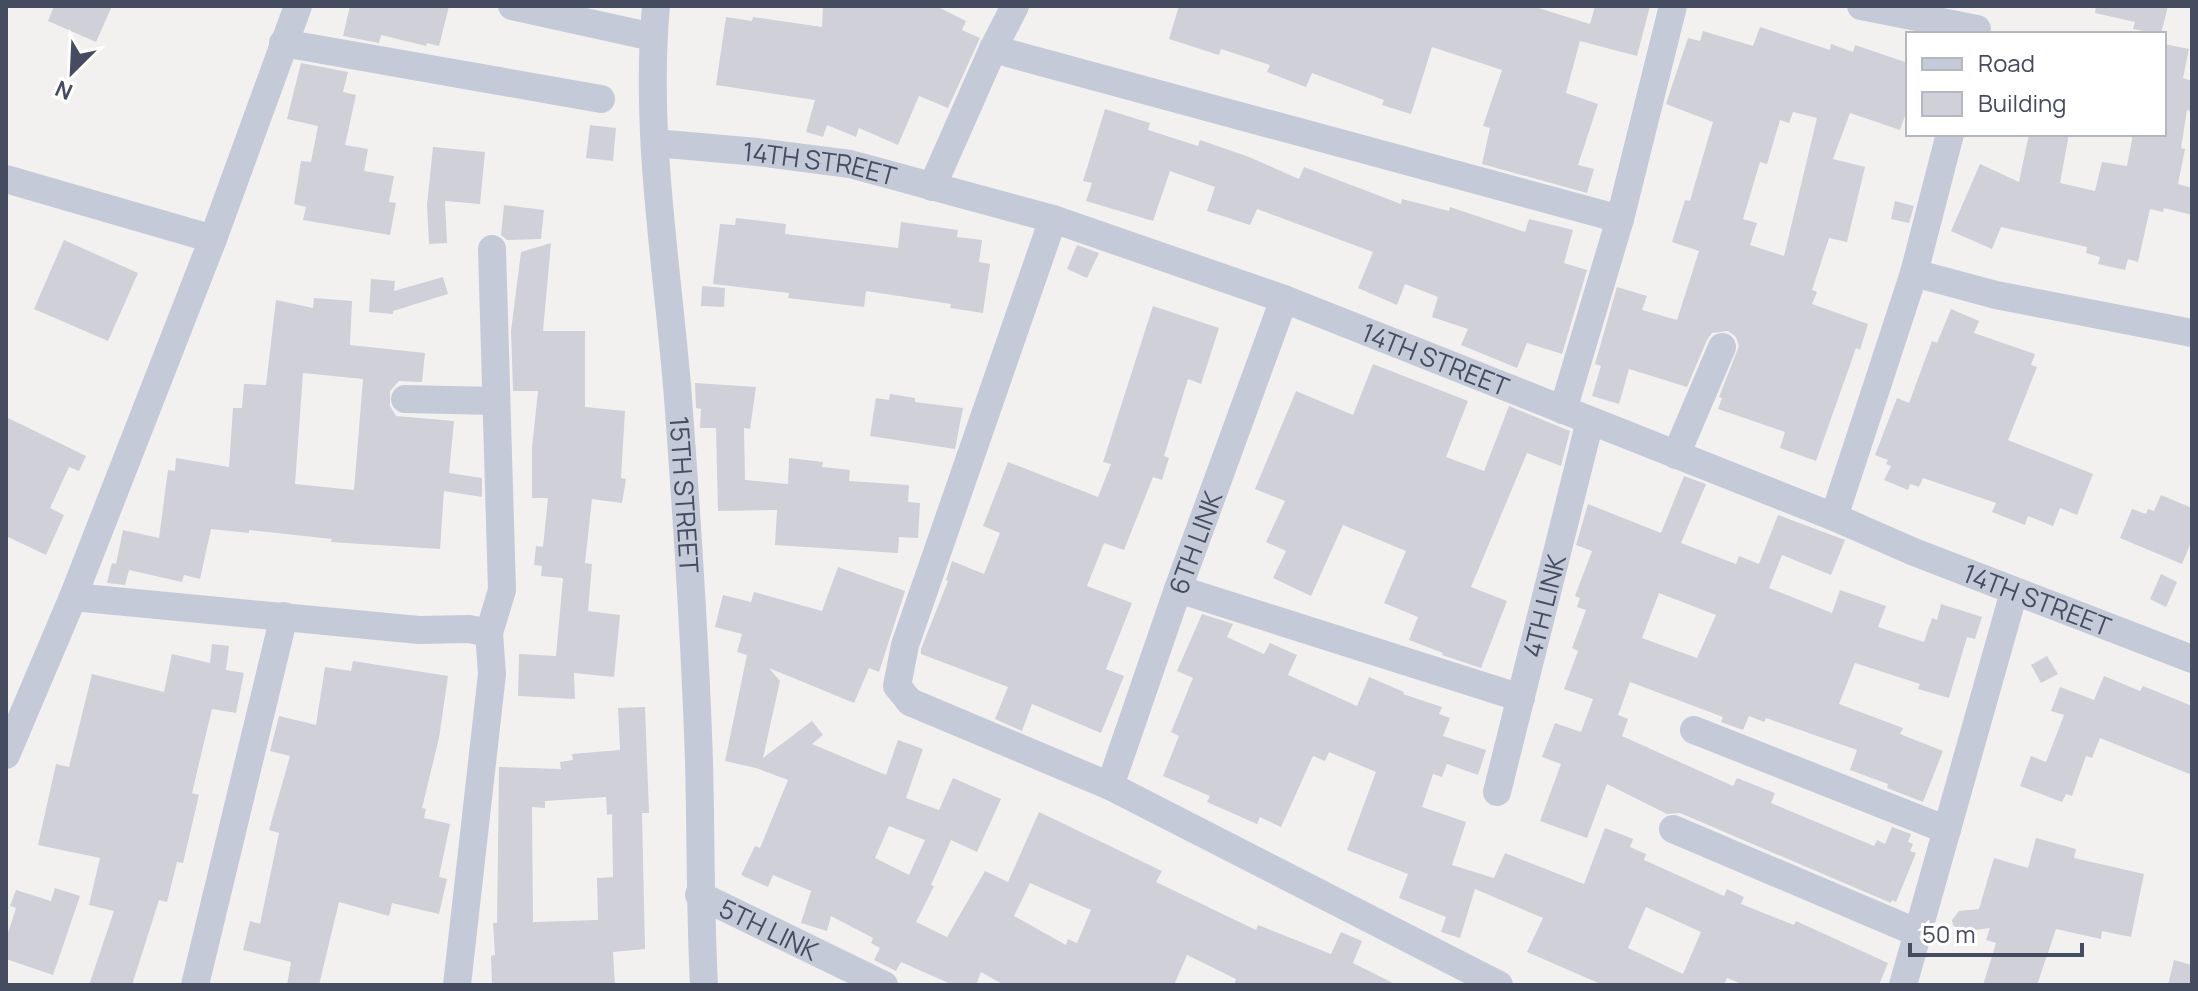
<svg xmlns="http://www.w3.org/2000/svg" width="2198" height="991" font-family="Manrope,sans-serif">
  <rect width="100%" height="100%" fill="#f3f1f0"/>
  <g fill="#cfd0d8" fill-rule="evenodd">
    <polygon points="54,6 112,6 96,42 48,21"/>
    <polygon points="350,6 449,6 439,46 427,43 426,46 381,35 379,43 343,36"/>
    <polygon points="823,6 936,6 966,21 962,30 980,38 948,108 919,96 898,145 859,128 856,137 827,125 823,137 806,132 815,100 716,85 726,17 752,21 753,17 822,27"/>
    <polygon points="1179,6 1532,6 1590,24 1595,6 1650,6 1637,56 1580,41 1566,93 1598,104 1578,165 1594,169 1587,193 1482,164 1490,128 1483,126 1502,70 1432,47 1411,114 1382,105 1384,100 1312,73 1306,87 1267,72 1270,65 1221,49 1219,55 1169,39"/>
    <polygon points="2096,6 2168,6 2161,34 2133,29 2135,22 2095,13"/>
    <path d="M1760,27l70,23 1,-6 22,8 2,-7 53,18v44l-8,23 -50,-17 -17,46 32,8 -18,75 -18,-4 -17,52 5,2 -5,12 56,20 -8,26 -4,-2 -40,113 -36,-13 5,-16 -67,-23 4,-11 -3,-1 20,-51 -3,-9 -8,-6 -16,2 -5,7 -20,47 -58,-18 -10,35 -27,-8 9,-30 -6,-2 22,-77 30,9 -5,14 35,10 22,-69 -27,-9 13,-42 5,1 23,-79 -47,-18 22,-66 12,3 3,-10 50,15zM1793,112l24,6 -33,138 -34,-11 7,-22 -14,-4 17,-57 7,2 13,-44 9,3z"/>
    <polygon points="2164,44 2189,49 2183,78 2192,81 2192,112 2187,110 2181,148 2185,149 2178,184 2192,188 2192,215 2164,208 2163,212 2150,209 2138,262 2128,259 2125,270 2098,264 2100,257 2086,253 2087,247 2001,227 1992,249 1951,231 1980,164 2019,182 2029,134 2069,134 2060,183 2095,191 2102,162 2127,166 2133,134 2164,134"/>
    <polygon points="301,63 348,72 343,92 356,95 345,145 368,149 364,171 394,176 389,202 396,203 390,235 303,220 306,207 294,204 301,161 311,162 318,126 287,119"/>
    <polygon points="1105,109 1150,123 1148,130 1198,146 1200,140 1249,157 1299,179 1304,167 1401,204 1402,199 1449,211 1450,207 1525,232 1529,219 1573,230 1564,263 1587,270 1562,354 1527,343 1517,368 1461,345 1468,329 1432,317 1438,297 1405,284 1397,305 1358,288 1373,252 1257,209 1250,225 1207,211 1215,187 1170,171 1153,221 1086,201 1092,183 1083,181"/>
    <polygon points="590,125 616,128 613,161 586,158"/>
    <polygon points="433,147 485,152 480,204 445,201 447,243 429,244 427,205"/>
    <polygon points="1895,201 1914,206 1909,223 1891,219"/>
    <polygon points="504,205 544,210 541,239 507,240 501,235"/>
    <polygon points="736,218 786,224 785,234 898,248 901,222 958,230 957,237 982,240 979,262 990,264 983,313 950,308 951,304 866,291 864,307 788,298 789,293 713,284 720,224 735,225"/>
    <polygon points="64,240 138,273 108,341 34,309"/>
    <polygon points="551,243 543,331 585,331 585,407 625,411 621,478 626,479 622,503 592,499 585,563 592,564 588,611 620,615 614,677 574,673 575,699 518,696 519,654 556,656 563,578 541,576 542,566 534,565 536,546 543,547 548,498 532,498 532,448 538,391 513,391 511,331 521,252"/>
    <polygon points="1077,245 1099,253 1087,278 1067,269"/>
    <polygon points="443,277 448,294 393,311 393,314 369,312 371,279 395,281 394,291"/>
    <polygon points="702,286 725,288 724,307 701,306"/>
    <path d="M314,298l38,3 -2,44 75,8 -3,29 -23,-1 -9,10v15l6,10 58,5 -5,52 33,5v19l-38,-6 -4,58 -109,-7 1,-3 -83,-9v3l-38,-4 -11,50 -16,-4 -2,7 -53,-12 -4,15 -18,-2 5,-20 4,1 7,-34 36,8 9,-68 7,1 1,-13 53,9 4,-59h9l2,-24 22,1 10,-85 37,8zM303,373l60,6 -9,111 -59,-6z"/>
    <polygon points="1153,306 1219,328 1201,384 1188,379 1164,456 1169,458 1162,480 1153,477 1124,550 1104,543 1087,586 1132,603 1106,669 1124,676 1101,733 1032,704 1022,731 995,719 1008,687 921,654 921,649 948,581 946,580 952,561 984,574 1000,533 983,526 1008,462 1098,497 1111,464 1103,462"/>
    <polygon points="1951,309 1979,321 1974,333 2035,354 2031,365 2037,367 2008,440 2093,474 2077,515 2060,508 2053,526 2028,516 2025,525 1992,512 1996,503 1923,478 1919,487 1910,484 1908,490 1884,480 1891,466 1886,464 1888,460 1875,455 1897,398 1909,403 1932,341 1937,343"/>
    <polygon points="1373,364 1468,401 1446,457 1484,471 1509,406 1570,431 1561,466 1527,453 1471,587 1507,601 1481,668 1442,655 1443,653 1409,640 1418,617 1384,603 1406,551 1343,525 1311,596 1273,578 1286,551 1266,542 1285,501 1255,489 1296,391 1353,415"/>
    <polygon points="695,383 756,387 750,429 744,428 745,480 788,484 789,458 823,462 822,467 850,470 849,481 909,485 908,502 920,503 918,538 899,537 898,553 775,545 777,510 718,511 716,428 700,428 701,409 696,408"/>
    <polygon points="890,394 915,398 915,402 963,408 955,449 870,436 876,398 889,400"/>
    <polygon points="6,417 86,456 79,471 69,467 50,508 64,515 46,555 6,536"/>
    <path d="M1684,476l22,8 -25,59 55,21 3,-8 20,8 19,-49 67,25 -14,35 -49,-20 -13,33 63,25 8,-23 46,16 -8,21 46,15 8,-24 5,2 4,-16 41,13 -7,22 -8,-2 -18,61 -31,-9 2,-5 -65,-21 -16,41 64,24 -3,6 43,17 -20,51 -36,-14 1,-4 -38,-14 7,-20 -91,-32 -2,4 -15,-6 -6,14 -22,-8 2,-5 -93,-35 -12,33 10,4 -6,17 111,50 4,-8 38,15 -4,10 103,43 3,-6 8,4 7,-17 19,7 -3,8 5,2 -3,7 6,2 -20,49 -4,-2 -1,3 -211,-90 -13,1 -60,-30 -20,54 -47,-17 21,-57 -19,-7 13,-34 26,9 12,-33 -29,-10 14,-38 -6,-3 14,-38 -9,-3 3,-9 -5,-2 17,-45 -16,-6 12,-41 73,29zM1659,593l57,22 -19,43 -55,-20z"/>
    <polygon points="2161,495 2192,508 2192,540 2182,564 2120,538 2132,509 2146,514 2148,509 2154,511"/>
    <path d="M838,567l67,24 -26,81 -10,-4 -15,35 -85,-35 11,13 -17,77 49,-37 11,14 -11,9 74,31 12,-35 25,9 -17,49 33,12 14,-32 48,21 -24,53 -26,-12 -20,45 3,1 -18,36 31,15 38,-66 23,11 31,-70 123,59 -6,11 100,48 2,-5 73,29 10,-22 21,9 -9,22 44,22h-163l2,-6 -49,-24 -13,30h-170l-23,-13 -5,13h-23l-52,-23 -5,9 -22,-11 6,-12 -9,-5 2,-5 -42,-22 -4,15 -26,-8 10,-32 -38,-16 -5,12 -27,-12 14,-29 5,2 28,-68 -32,-12 -31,-7 22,-106 -10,-3 5,-18 -27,-7 8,-32 28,7 3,-10 68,19zM889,826l36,14 -16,35 -34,-17zM1030,883l61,27 -14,33 -9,-4 -2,6 -52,-29z"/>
    <polygon points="2161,574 2177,582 2166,607 2150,599"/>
    <path d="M1202,614l31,10 -6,13 37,17 6,-11 27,12 -9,20 69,31 12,-29 35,15 -1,2 39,13 -3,7 11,4 -7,18 43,14 -8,25 -31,-11 -5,13 -9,-3 -11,33 44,15 -14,43 42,13 11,-25 79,31 21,-56 28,11 -3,8 16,7 -2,6 80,36 3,-7 17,8 -3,7 53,21 2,-4 92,42 -9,22h-135l-17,-7 -3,7h-121l-76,-33 16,-34 -68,-29 -15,49 -19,-6 5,-15 -47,-19 9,-24 -61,-24 29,-78 -47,-20 -4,9 -12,-5 -32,71 -21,-10 -3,7 -50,-22 3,-6 -47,-20 16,-40 -8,-4 22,-54 -16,-7zM1646,907l55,25 -18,42 -55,-26z"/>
    <polygon points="212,644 229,646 226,670 244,673 236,713 212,709 192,793 199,795 183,863 177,862 167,902 159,900 132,985 89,985 114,911 89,905 100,858 38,845 56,764 69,767 92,674 164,692 172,654 210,663"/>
    <polygon points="2047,656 2058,674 2041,683 2031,665"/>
    <polygon points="353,661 448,676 439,738 422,808 426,809 424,818 450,824 439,877 447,879 439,914 392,903 389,916 339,902 319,985 287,985 291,962 243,950 250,921 260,924 279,833 269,830 290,756 270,751 279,716 316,725 325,667 351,671"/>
    <polygon points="2104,676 2140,691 2143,686 2192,706 2192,775 2100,738 2092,758 2086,756 2072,796 2066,794 2062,802 2020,786 2031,756 2046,762 2064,715 2051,711 2060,687 2094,700"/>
    <path d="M645,707l4,106h-7l3,136 -32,3 2,33h-123l-1,-29 4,-1 -2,-32h4l2,-156 62,2 -1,-7 13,-2 -1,-6 48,-4 -2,-42zM606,797l1,18 5,-1 1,63 -16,1 1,42 -65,2 -1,-115 13,1v-7z"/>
    <polygon points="2036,838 2076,849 2074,858 2144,874 2131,937 2102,931 2101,939 2056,929 2037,985 1983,985 1996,943 1986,940 1990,928 1961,932 1953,925 1952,920 1959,911 1979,909 1994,858 2028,868"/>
    <polygon points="55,888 80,896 53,975 6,959 6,939 16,908 10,906 16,890 51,901"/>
    <polygon points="2174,960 2192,965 2192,985 2168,985"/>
  </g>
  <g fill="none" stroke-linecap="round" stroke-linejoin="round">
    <g stroke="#c5cad9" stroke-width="28">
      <polyline points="512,6 653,37"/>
      <path id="s1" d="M656,6c-12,130 12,263 22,392 9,121 17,242 21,363 2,75 1,149 5,224"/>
      <polyline points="1861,6 1977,29"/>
      <polyline points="283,43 601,99"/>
      <polyline points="993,49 1620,219"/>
      <path id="s2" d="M655,143l102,9 93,12 203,55 231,80 550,218 80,35 278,107"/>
      <polyline points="6,179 213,239"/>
      <polyline points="932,187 993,49 1015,6"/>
      <polyline points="1053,219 905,645 897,686 910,702 1110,786 1499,985"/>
      <polyline points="1914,273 1996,295 2192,333"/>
      <polyline points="405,399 496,401"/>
      <polyline points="1563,410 1620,219 1673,6"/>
      <polyline points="1676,455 1722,347"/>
      <polyline points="1834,517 1914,273 1950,134"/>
      <polyline points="1178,589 1521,698"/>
      <polyline points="73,597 419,630 469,629 489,633 492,674 457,985"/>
      <polyline points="489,633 502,590 492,249"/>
      <polyline points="1694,730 1947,830"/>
      <polyline points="6,755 73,597 213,239 298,6"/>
      <path id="s3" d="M1110,786l68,-197 106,-290"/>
      <path id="s4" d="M1497,792l93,-371"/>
      <polyline points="1673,829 1918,933"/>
      <path id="s5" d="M699,895l185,90"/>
      <polyline points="195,985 284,616"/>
      <polyline points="1903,985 2014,592"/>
    </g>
  </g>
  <g text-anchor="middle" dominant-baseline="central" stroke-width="6" stroke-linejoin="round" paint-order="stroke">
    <g font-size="26" fill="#454c60" stroke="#fff">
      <text stroke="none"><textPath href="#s2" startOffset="166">14TH STREET</textPath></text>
      <text stroke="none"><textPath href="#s2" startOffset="814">14TH STREET</textPath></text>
      <text stroke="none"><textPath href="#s1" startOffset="490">15TH STREET</textPath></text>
      <text stroke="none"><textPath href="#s3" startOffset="258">6TH LINK</textPath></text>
      <text stroke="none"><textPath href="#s2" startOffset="1462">14TH STREET</textPath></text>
      <text stroke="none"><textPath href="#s4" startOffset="192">4TH LINK</textPath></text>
      <text stroke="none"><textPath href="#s5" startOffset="78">5TH LINK</textPath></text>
    </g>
  </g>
  <rect width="2198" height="991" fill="none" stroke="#454c60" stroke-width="16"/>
  <rect x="1906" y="32" width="260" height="104" fill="#ffffff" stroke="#b5b7bf" stroke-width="2"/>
  <rect x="1922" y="58" width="40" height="12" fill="#c5cad9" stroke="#b5b7bf" stroke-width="2"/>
  <text x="1978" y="72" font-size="24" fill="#454c60">Road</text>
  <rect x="1922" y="92" width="40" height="24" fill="#cfd0d8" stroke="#b5b7bf" stroke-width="2"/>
  <text x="1978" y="112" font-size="24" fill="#454c60">Building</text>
  <g transform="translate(72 72) rotate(204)" stroke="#ffffff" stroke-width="6" paint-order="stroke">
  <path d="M0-6L14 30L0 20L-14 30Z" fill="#454c60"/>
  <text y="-12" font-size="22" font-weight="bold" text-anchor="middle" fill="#454c60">N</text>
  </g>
  <path d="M1910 943v12h172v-12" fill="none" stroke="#454c60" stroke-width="4"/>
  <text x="1922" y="943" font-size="24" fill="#454c60" stroke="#ffffff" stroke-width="6" paint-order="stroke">50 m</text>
</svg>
